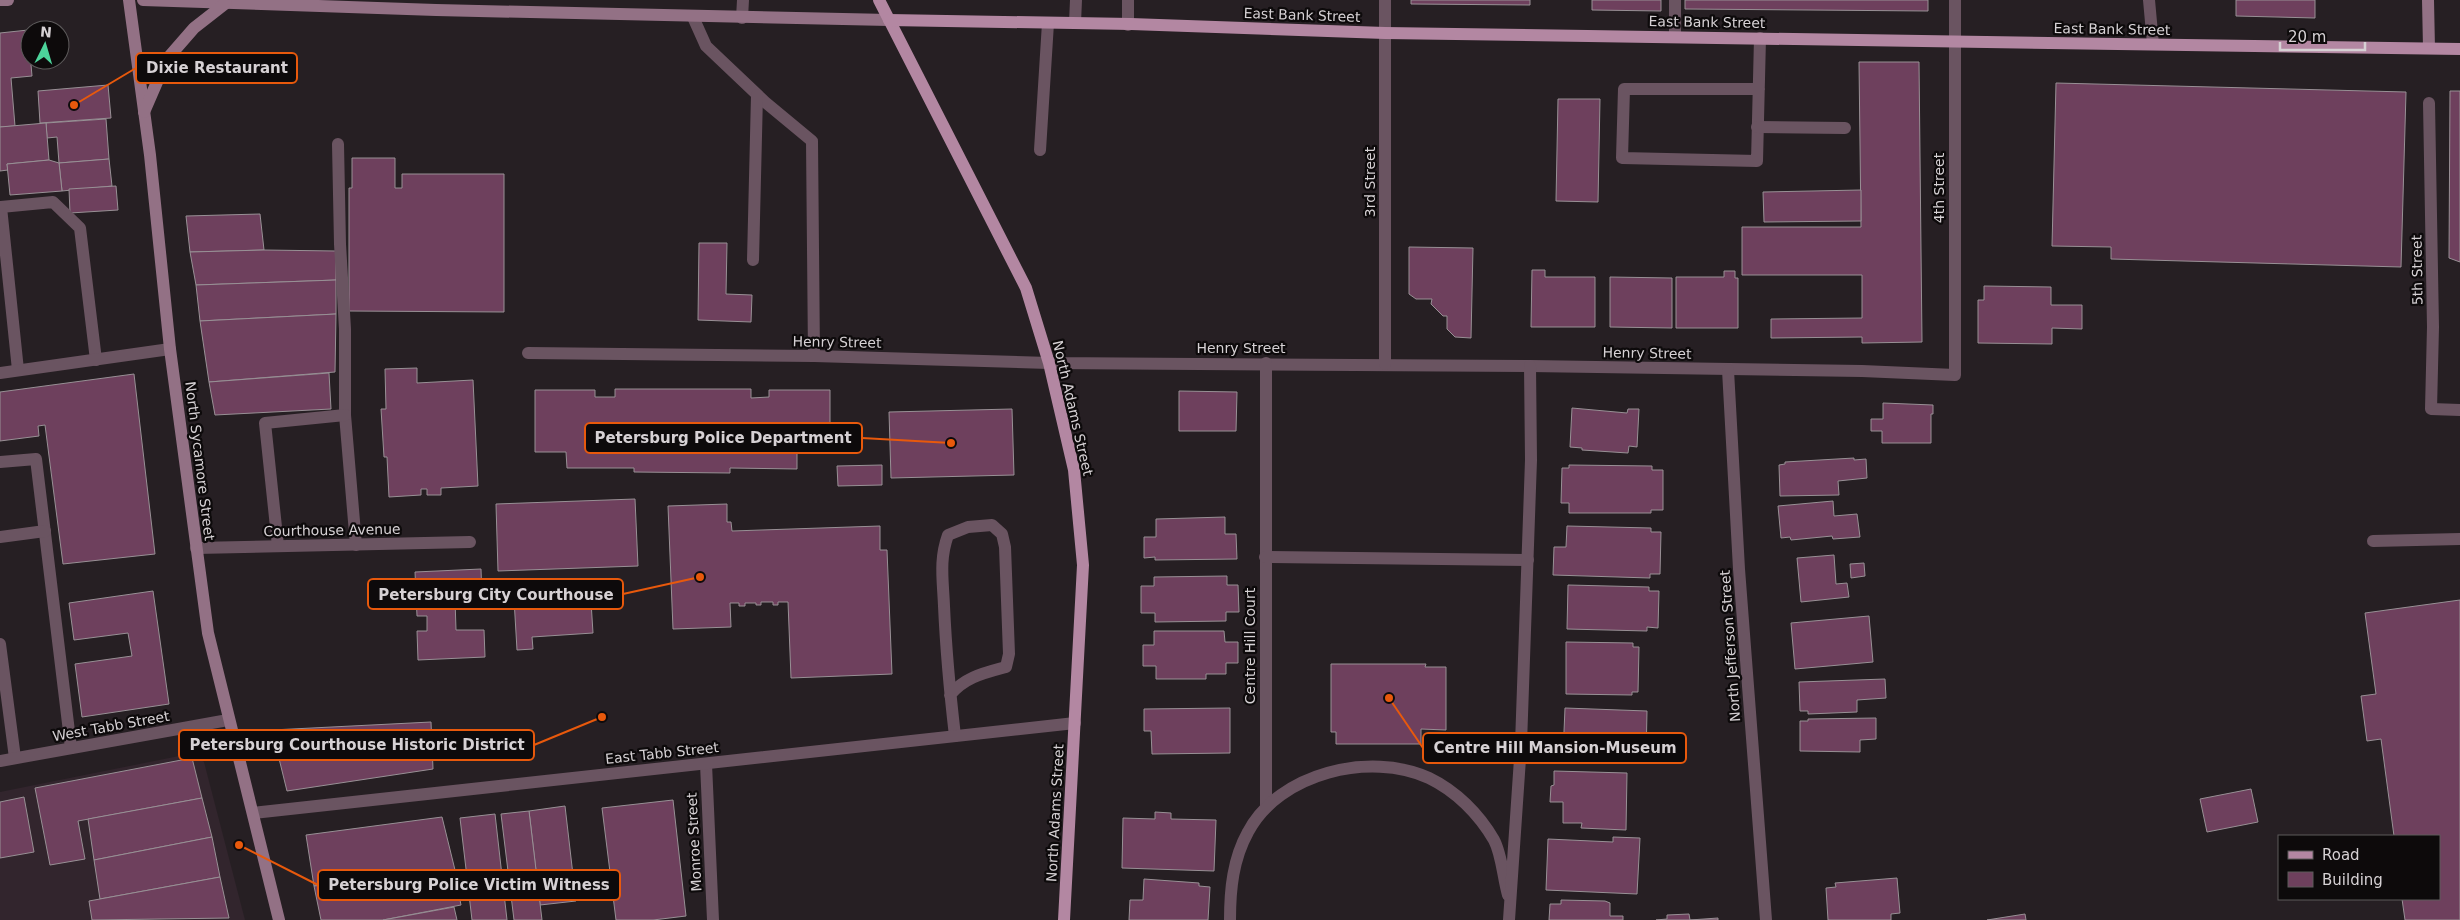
<svg xmlns="http://www.w3.org/2000/svg" width="2460" height="920" font-family="'DejaVu Sans',sans-serif">
  <rect width="100%" height="100%" fill="#261f23"/>
  <polygon fill="#32252d" points="194,753 204,762 245,920 0,920 0,792"/>
  <g fill="#6e405d" stroke="#989095">
    <polygon points="1411,0 1530,0 1530,5 1411,4"/>
    <polygon points="1592,0 1661,0 1661,11 1592,10"/>
    <polygon points="1685,0 1928,0 1928,11 1685,9"/>
    <polygon points="2236,0 2315,0 2315,18 2236,16"/>
    <polygon points="28,30 32,76 11,78 15,126 0,127 0,33"/>
    <polygon points="1859,62 1919,62 1922,342 1862,343 1862,337 1771,338 1771,319 1862,318 1862,275 1742,275 1742,227 1861,227"/>
    <polygon points="2056,83 2406,92 2401,267 2111,259 2111,247 2052,246"/>
    <polygon points="108,85 111,118 40,123 38,91"/>
    <polygon points="2450,91 2460,91 2460,262 2449,258"/>
    <polygon points="1558,99 1600,99 1598,202 1556,201"/>
    <polygon points="106,119 109,159 59,163 57,137 47,138 46,123"/>
    <polygon points="46,123 49,160 7,164 8,170 0,171 0,127"/>
    <polygon points="352,158 395,158 395,188 402,188 402,174 504,174 504,312 349,311 349,188 352,188"/>
    <polygon points="109,159 112,186 62,191 59,163"/>
    <polygon points="49,160 59,163 62,191 10,195 7,164"/>
    <polygon points="116,186 118,210 70,213 69,189"/>
    <polygon points="1861,190 1861,221 1764,222 1763,192"/>
    <polygon points="260,214 264,250 190,252 186,216"/>
    <polygon points="699,243 727,243 726,294 752,295 751,322 698,320"/>
    <polygon points="1409,247 1473,248 1471,338 1455,337 1447,329 1447,316 1443,316 1431,304 1432,299 1416,299 1409,294"/>
    <polygon points="264,250 336,251 336,280 196,285 190,252"/>
    <polygon points="1532,270 1545,270 1545,277 1595,277 1595,327 1531,327"/>
    <polygon points="1724,271 1735,271 1735,278 1738,278 1738,328 1676,328 1676,277 1724,277"/>
    <polygon points="1610,277 1672,278 1672,328 1610,327"/>
    <polygon points="336,280 336,314 200,321 196,285"/>
    <polygon points="1984,286 2051,287 2051,305 2082,305 2082,329 2052,328 2052,344 1978,343 1978,300 1984,300"/>
    <polygon points="336,314 335,372 209,382 200,321"/>
    <polygon points="417,368 417,383 473,380 478,486 441,488 441,495 427,495 427,489 421,489 421,495 389,497 387,457 384,457 381,409 386,409 385,369"/>
    <polygon points="329,373 331,409 215,415 209,382"/>
    <polygon points="134,374 155,554 63,564 45,425 38,426 39,436 0,441 0,392"/>
    <polygon points="615,389 751,389 751,398 769,397 769,390 830,390 830,453 797,453 797,469 730,468 730,473 634,472 634,468 567,468 566,452 535,452 535,390 595,390 595,397 615,397"/>
    <polygon points="1179,391 1237,392 1236,431 1179,431"/>
    <polygon points="1883,403 1933,405 1933,414 1931,414 1931,443 1882,443 1882,431 1871,431 1871,419 1883,419"/>
    <polygon points="1572,408 1627,413 1628,409 1639,409 1637,447 1629,446 1628,453 1582,450 1582,448 1570,447"/>
    <polygon points="1012,409 1014,475 891,478 889,412"/>
    <polygon points="1854,458 1854,460 1866,459 1867,478 1838,481 1839,495 1780,496 1779,465 1785,464 1785,462"/>
    <polygon points="882,465 882,485 838,486 837,466"/>
    <polygon points="1569,465 1652,466 1652,470 1663,470 1663,510 1651,510 1651,513 1569,513 1569,503 1561,503 1562,468 1569,468"/>
    <polygon points="635,499 638,566 498,571 496,504"/>
    <polygon points="1833,501 1834,516 1857,514 1860,537 1833,539 1832,536 1791,540 1790,537 1781,538 1778,506"/>
    <polygon points="727,504 727,522 731,522 732,531 880,526 880,550 887,550 892,674 791,678 788,602 778,602 778,605 773,605 773,602 761,602 761,605 756,605 756,603 745,603 745,606 739,606 739,603 730,603 731,627 673,629 668,506"/>
    <polygon points="1225,517 1225,534 1236,534 1237,559 1155,560 1155,557 1144,558 1144,537 1156,537 1156,519"/>
    <polygon points="1567,526 1651,528 1651,532 1661,532 1660,574 1650,574 1650,578 1553,575 1554,547 1566,547"/>
    <polygon points="1834,555 1836,584 1847,583 1849,597 1801,602 1797,558"/>
    <polygon points="1864,563 1865,576 1851,578 1850,564"/>
    <polygon points="481,569 482,598 455,599 456,630 484,630 485,657 418,660 417,631 427,631 427,616 417,616 415,572"/>
    <polygon points="1227,576 1227,585 1238,585 1239,612 1226,612 1226,621 1155,622 1155,613 1141,613 1141,586 1154,586 1154,577"/>
    <polygon points="528,581 528,589 590,586 593,633 532,637 533,649 517,650 513,582"/>
    <polygon points="1568,585 1649,587 1649,591 1659,591 1658,628 1647,627 1647,631 1567,629"/>
    <polygon points="153,591 169,704 82,717 75,664 132,656 128,633 74,640 69,603"/>
    <polygon points="2460,600 2460,920 2405,920 2402,899 2439,899 2439,836 2394,836 2381,739 2367,741 2361,696 2376,694 2365,613"/>
    <polygon points="1869,616 1873,662 1795,669 1791,623"/>
    <polygon points="1154,631 1224,631 1225,642 1238,642 1238,663 1226,663 1226,674 1206,674 1206,679 1156,679 1156,666 1143,666 1143,645 1154,645"/>
    <polygon points="1566,642 1633,643 1633,647 1639,647 1638,692 1632,692 1632,695 1566,694"/>
    <polygon points="1331,664 1426,664 1425,667 1446,667 1446,730 1421,729 1421,744 1336,744 1336,732 1331,732"/>
    <polygon points="1885,679 1886,698 1857,700 1857,712 1808,714 1808,711 1800,711 1799,682"/>
    <polygon points="1230,708 1230,753 1152,754 1151,731 1144,731 1144,709"/>
    <polygon points="1565,708 1647,711 1646,758 1563,755"/>
    <polygon points="1876,718 1876,739 1860,740 1860,752 1800,751 1800,721 1808,721 1808,719"/>
    <polygon points="431,722 433,769 287,791 272,730"/>
    <polygon points="192,758 202,798 78,821 85,859 50,865 35,788"/>
    <polygon points="1554,771 1627,773 1626,830 1581,828 1582,823 1563,823 1563,802 1550,802 1551,786 1554,785"/>
    <polygon points="2251,789 2258,822 2207,832 2200,799"/>
    <polygon points="24,797 34,852 0,858 0,802"/>
    <polygon points="202,798 212,837 94,860 88,819"/>
    <polygon points="673,800 686,916 653,920 616,920 602,808"/>
    <polygon points="565,806 576,901 540,905 529,811"/>
    <polygon points="529,811 542,920 514,920 501,814"/>
    <polygon points="1155,812 1171,813 1171,819 1216,820 1214,871 1122,868 1123,818 1155,819"/>
    <polygon points="495,814 507,920 472,920 460,818"/>
    <polygon points="442,817 455,870 314,886 306,835"/>
    <polygon points="212,837 220,877 100,899 94,860"/>
    <polygon points="1613,837 1640,838 1637,894 1546,890 1548,839 1613,842"/>
    <polygon points="442,872 444,877 455,875 461,905 383,920 321,920 314,886"/>
    <polygon points="220,877 229,918 92,920 89,901"/>
    <polygon points="1897,878 1900,913 1891,914 1891,920 1828,920 1826,888 1836,887 1835,883"/>
    <polygon points="1144,879 1199,883 1199,886 1210,887 1208,920 1129,920 1130,900 1143,900"/>
    <polygon points="1561,900 1605,901 1610,903 1610,916 1623,916 1623,920 1549,920 1550,904 1561,904"/>
    <polygon points="454,907 457,920 383,920"/>
    <polygon points="1689,914 1690,920 1718,918 1718,920 1656,920 1667,919 1667,915"/>
    <polygon points="2025,914 2026,920 1987,920"/>
  </g>
  <g fill="none" stroke-linecap="round" stroke-linejoin="round">
    <g stroke="#6a5461" stroke-width="12">
      <polyline points="2149,0 2153,44"/>
      <polyline points="693,17 706,46 765,102 812,141 814,356"/>
      <polyline points="742,18 743,0"/>
      <polyline points="1075,23 1076,0"/>
      <polyline points="1128,25 1128,0"/>
      <polyline points="1675,36 1675,0"/>
      <polyline points="1759,89 1624,89 1622,158 1757,161 1760,38"/>
      <polyline points="1757,127 1845,128"/>
      <polyline points="338,144 340,244 345,329 345,415 356,545"/>
      <polyline points="1040,150 1048,23"/>
      <polyline points="753,260 757,95"/>
      <polyline points="18,370 1,207 53,202 80,228 96,360"/>
      <polyline points="0,373 170,349"/>
      <polyline points="0,462 36,459 71,748"/>
      <polyline points="0,537 45,531"/>
      <polyline points="2373,541 2460,539"/>
      <polyline points="278,546 265,423 345,415"/>
      <polyline points="0,644 15,758"/>
      <path d="M950,695c15,-18 34,-22 56,-28l3,-13 -4,-107 -3,-13 -10,-9 -24,2 -20,8c-9,25 -5,45 -4,71 2,44 6,87 11,130"/>
    </g>
    <g stroke="#6a5461" stroke-width="12">
      <polyline points="2429,103 2433,327 2431,409 2460,410"/>
      <polyline points="528,353 814,356 1049,363 1530,366 1862,371 1955,375 1955,0"/>
      <polyline points="1266,363 1266,807"/>
      <polyline points="1385,364 1385,0"/>
      <polyline points="1728,370 1739,569 1766,920"/>
      <polyline points="196,548 470,542"/>
      <polyline points="1265,557 1528,560"/>
      <polyline points="0,761 228,720"/>
      <polyline points="706,764 713,920"/>
      <polyline points="253,813 1075,723"/>
      <path d="M1230,920c0,-31 3,-61 18,-88 31,-59 122,-81 181,-54 27,13 50,36 65,62 8,15 9,38 14,55"/>
      <polyline points="1509,920 1521,744 1531,460 1530,366"/>
    </g>
    <g stroke="#937185" stroke-width="12">
      <polyline points="0,0 8,0"/>
      <polyline points="129,0 150,155 170,349 208,633 279,920"/>
      <polyline points="143,0 436,10 889,20"/>
      <polyline points="2428,0 2429,48"/>
      <polyline points="144,112 167,59 194,28 226,3"/>
    </g>
    <g stroke="#b387a2" stroke-width="12">
      <polyline points="879,0 1026,288 1049,363 1074,470 1083,565 1064,920"/>
      <polyline points="889,20 1131,24 1385,33 2460,49"/>
    </g>
  </g>
  <g text-anchor="middle" dominant-baseline="central" stroke-width="4.5" stroke-linejoin="round" paint-order="stroke">
    <g font-size="14" fill="#d6d1d4" stroke="#0d0a0b">
      <text transform="translate(1302 15) rotate(2)">East Bank Street</text>
      <text transform="translate(1707 22) rotate(1)">East Bank Street</text>
      <text transform="translate(2112 29) rotate(1)">East Bank Street</text>
      <text transform="translate(1370 182) rotate(-90)">3rd Street</text>
      <text transform="translate(1939 188) rotate(-90)">4th Street</text>
      <text transform="translate(2417 270) rotate(-91)">5th Street</text>
      <text transform="translate(837 342) rotate(1)">Henry Street</text>
      <text x="1241" y="348">Henry Street</text>
      <text transform="translate(1647 353) rotate(1)">Henry Street</text>
      <text transform="translate(1073 408) rotate(77)">North Adams Street</text>
      <text transform="translate(200 461) rotate(83)">North Sycamore Street</text>
      <text transform="translate(332 530) rotate(-1)">Courthouse Avenue</text>
      <text transform="translate(1250 646) rotate(-90)">Centre Hill Court</text>
      <text transform="translate(1730 646) rotate(-94)">North Jefferson Street</text>
      <text transform="translate(111 726) rotate(-10)">West Tabb Street</text>
      <text transform="translate(662 753) rotate(-6)">East Tabb Street</text>
      <text transform="translate(1055 813) rotate(-87)">North Adams Street</text>
      <text transform="translate(694 842) rotate(-93)">Monroe Street</text>
    </g>
  </g>
  <path fill="none" stroke="#e8590c" stroke-width="2" d="M74 105L136 68M951 443L862 438M700 577L623 594M602 717L534 745M1389 698L1423 748M239 845L318 885"/>
  <g fill="#e8590c" stroke="#0d0a0b" stroke-width="2">
    <circle cx="74" cy="105" r="5"/>
    <circle cx="951" cy="443" r="5"/>
    <circle cx="700" cy="577" r="5"/>
    <circle cx="602" cy="717" r="5"/>
    <circle cx="1389" cy="698" r="5"/>
    <circle cx="239" cy="845" r="5"/>
  </g>
  <g fill="#0d0a0b" stroke="#e8590c" stroke-width="2">
    <rect x="136" y="53" width="161" height="30" rx="5"/>
    <rect x="585" y="423" width="277" height="30" rx="5"/>
    <rect x="368" y="579" width="255" height="30" rx="5"/>
    <rect x="179" y="730" width="355" height="30" rx="5"/>
    <rect x="1423" y="733" width="263" height="30" rx="5"/>
    <rect x="318" y="870" width="302" height="30" rx="5"/>
  </g>
  <g font-size="15" text-anchor="middle" font-weight="bold" fill="#d6d1d4">
    <text x="217" y="73">Dixie Restaurant</text>
    <text x="723" y="443">Petersburg Police Department</text>
    <text x="496" y="600">Petersburg City Courthouse</text>
    <text x="357" y="750">Petersburg Courthouse Historic District</text>
    <text x="1555" y="753">Centre Hill Mansion-Museum</text>
    <text x="469" y="890">Petersburg Police Victim Witness</text>
  </g>
  <rect x="2278" y="835" width="162" height="65" fill="#0d0a0b" stroke="#5d5a5b"/>
  <rect x="2288" y="851" width="25" height="8" fill="#b387a2" stroke="#5d5a5b"/>
  <text x="2322" y="860" font-size="15" fill="#d6d1d4">Road</text>
  <rect x="2288" y="872" width="25" height="15" fill="#6e405d" stroke="#5d5a5b"/>
  <text x="2322" y="885" font-size="15" fill="#d6d1d4">Building</text>
  <g transform="translate(45 45) rotate(5)"><circle r="24" fill="#0d0a0b" stroke="#5d5a5b"/>
  <path d="M0-4L9 19L0 12L-9 19Z" fill="#4cd49b"/>
  <text y="-8" font-size="14" font-weight="bold" text-anchor="middle" fill="#d6d1d4">N</text>
  </g>
  <path d="M2280 42v8h85v-8" fill="none" stroke="#d6d1d4" stroke-width="2.5"/>
  <text x="2288" y="42" font-size="15" fill="#d6d1d4" stroke="#0d0a0b" stroke-width="4" paint-order="stroke">20 m</text>
</svg>
